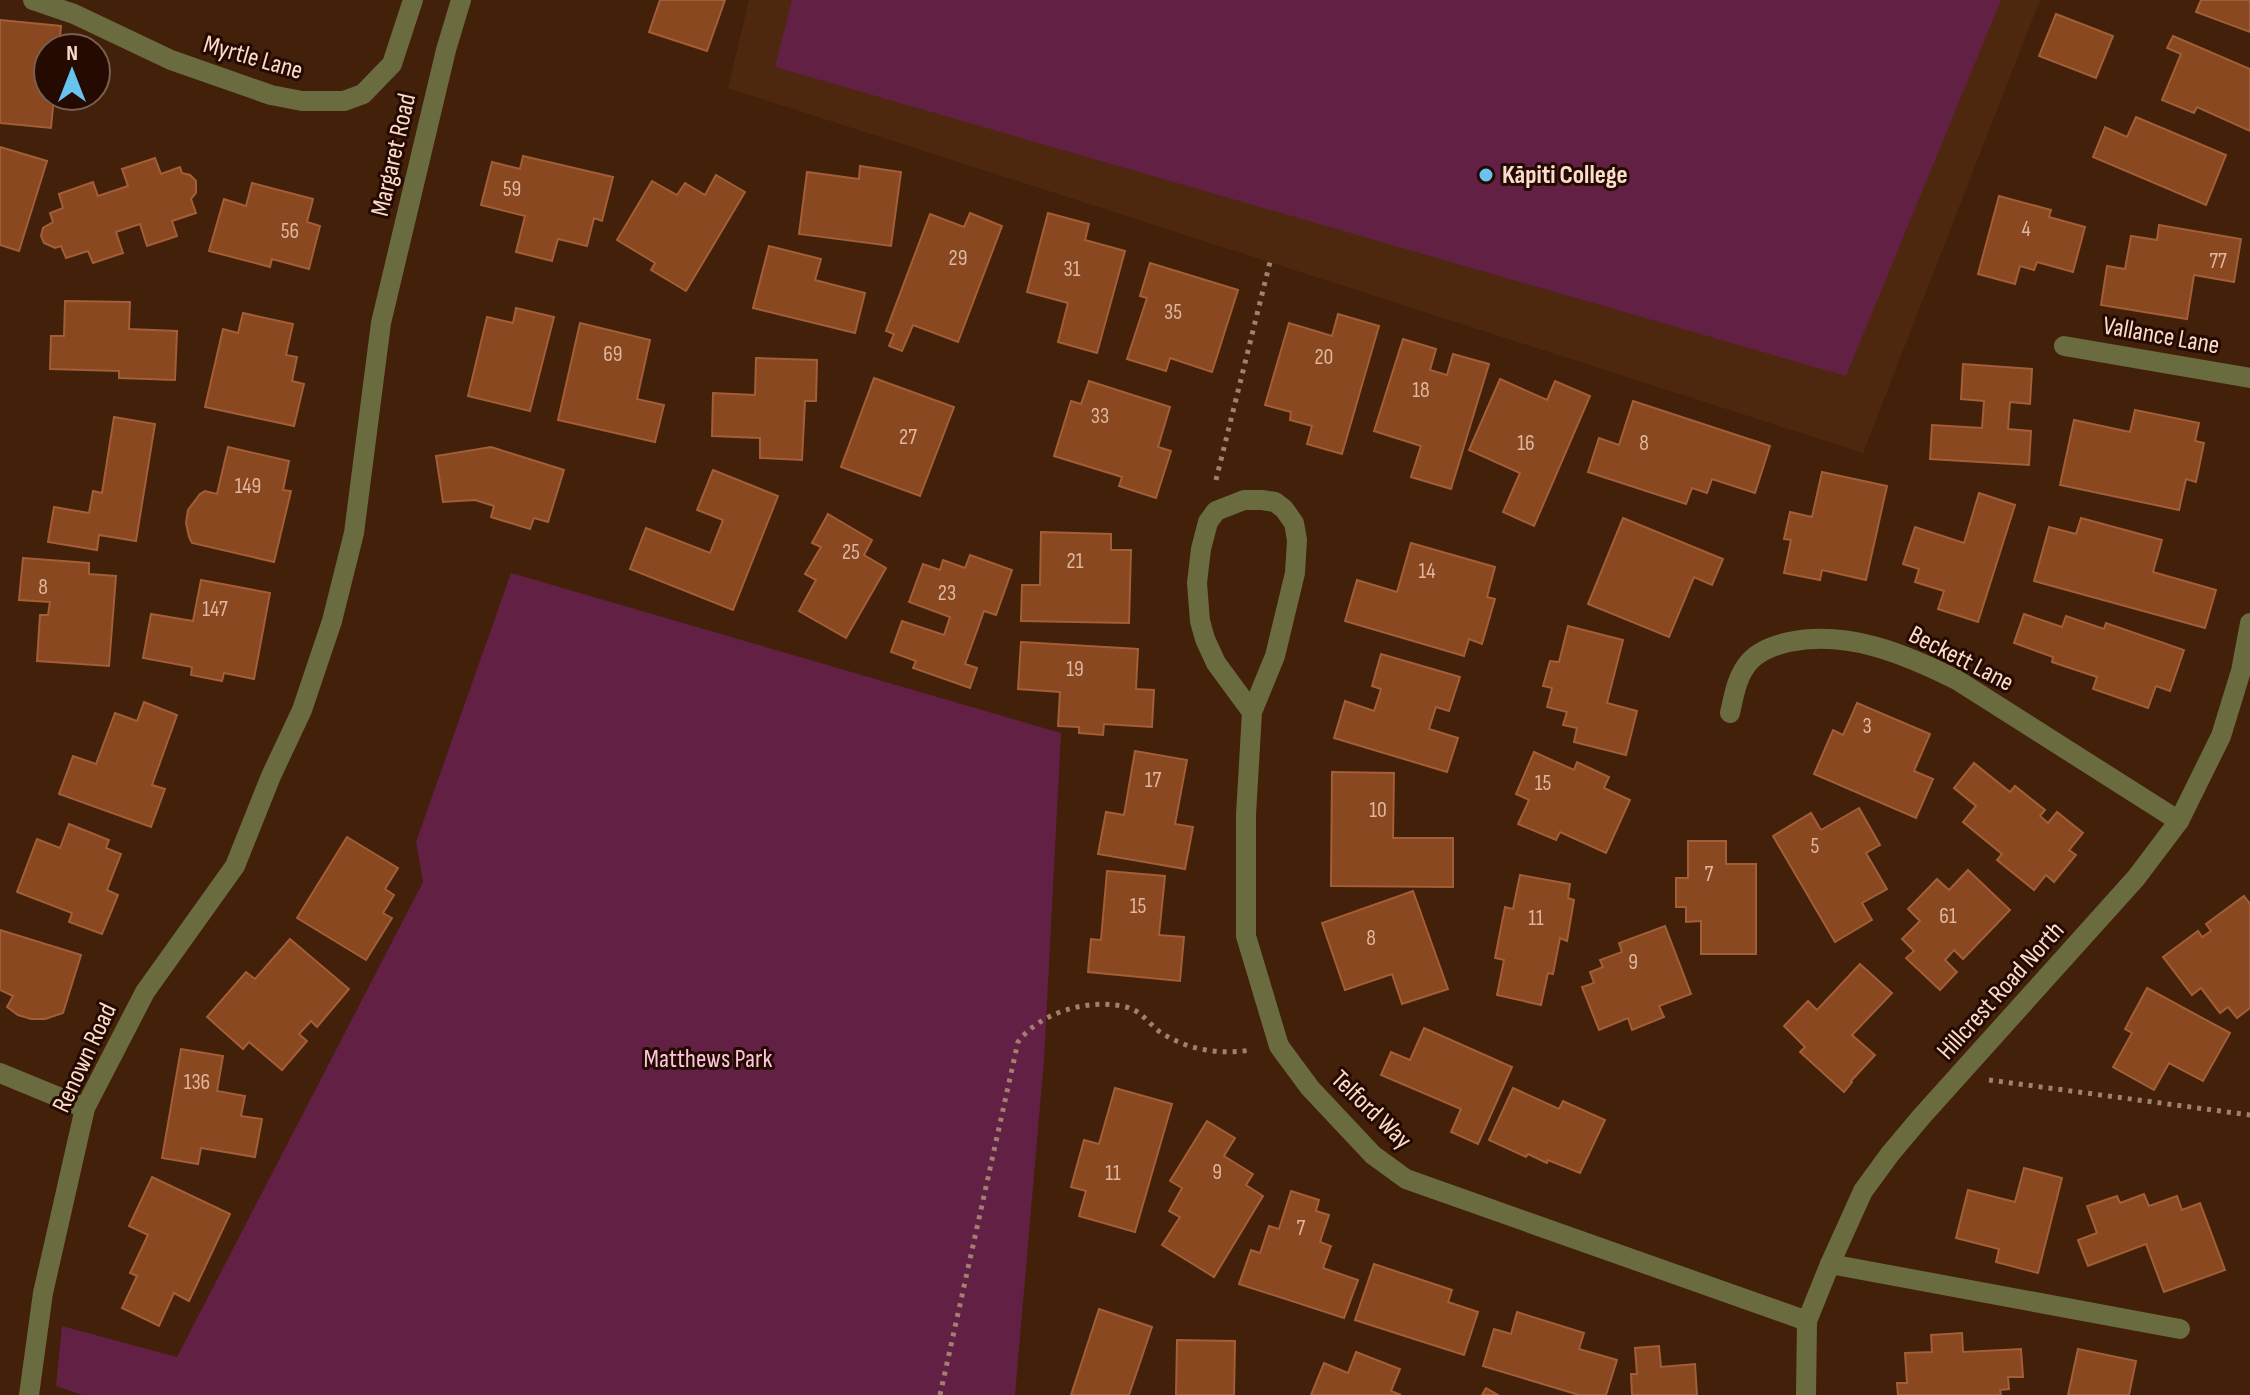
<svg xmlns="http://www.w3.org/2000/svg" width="2250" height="1395" font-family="'Sofia Sans Condensed',sans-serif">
  <rect width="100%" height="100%" fill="#42200a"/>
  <polygon fill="#4e270f" points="749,0 2040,0 1863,453 728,88"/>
  <g fill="#622044">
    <polygon points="792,0 2001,0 1846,376 775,67"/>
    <polygon points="511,573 1061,733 1044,1060 1015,1395 82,1395 56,1386 62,1326 177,1357 423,882 416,842"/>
  </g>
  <g fill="#89481f" stroke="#a25e36" stroke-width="2">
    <polygon points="660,0 725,0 707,51 649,32"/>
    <polygon points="2201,0 2250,0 2250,32 2196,12"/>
    <polygon points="2056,14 2113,36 2096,78 2039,56"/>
    <polygon points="0,20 61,26 59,48 48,48 48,96 54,96 51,128 0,123"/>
    <polygon points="2173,36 2250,69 2250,131 2197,107 2194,113 2162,100 2181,54 2167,48"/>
    <polygon points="2136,117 2226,155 2206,205 2093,157 2105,127 2127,137"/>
    <polygon points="0,147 47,161 19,251 0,245"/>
    <polygon points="523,156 613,177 602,221 594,218 587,246 558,239 552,261 516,252 525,216 481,205 492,162 520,169"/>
    <polygon points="155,158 161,174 180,167 182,173 190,175 196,181 196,193 191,199 196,213 172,221 177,236 147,246 140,224 116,232 123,253 93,263 88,251 66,258 61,246 55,248 44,243 41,236 43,228 53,222 50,213 63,208 59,194 93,182 98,196 128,186 122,169"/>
    <polygon points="860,166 901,172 891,246 799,234 807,172 859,179"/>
    <polygon points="716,175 745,192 686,291 651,270 655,263 617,240 652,181 677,195 685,183 705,195"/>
    <polygon points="252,183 313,199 307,222 320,226 309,269 272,259 270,267 209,251 224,199 246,206"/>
    <polygon points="1999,196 2051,210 2049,217 2085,227 2073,272 2037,262 2034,270 2020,266 2015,284 1978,274"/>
    <polygon points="970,213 1002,226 958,342 913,325 902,351 889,346 894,334 886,331 930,214 964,227"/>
    <polygon points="1048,213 1089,224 1085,240 1125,251 1097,353 1058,342 1068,303 1027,292"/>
    <polygon points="2159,225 2241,239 2234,282 2194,275 2187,319 2101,305 2107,266 2125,269 2131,236 2157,240"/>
    <polygon points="769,246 821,259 815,280 865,293 855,333 753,308"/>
    <polygon points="1150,263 1238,290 1212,372 1170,358 1166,371 1127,359 1147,298 1140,296"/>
    <polygon points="65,301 130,302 129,329 177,331 175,380 119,378 119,371 50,369 51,336 64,336"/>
    <polygon points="516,308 554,317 530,411 468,396 487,317 513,323"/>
    <polygon points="243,313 293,324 286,355 297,357 292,381 304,384 294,426 205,407 223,329 238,333"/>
    <polygon points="1338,314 1379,326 1342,454 1307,444 1312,426 1290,420 1291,412 1265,405 1289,323 1332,336"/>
    <polygon points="580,323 650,340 637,399 664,405 655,442 558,420"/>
    <polygon points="1403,339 1436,349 1430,370 1447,375 1453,354 1489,364 1451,489 1411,477 1421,446 1374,431"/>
    <polygon points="756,358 817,360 816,401 805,401 802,460 760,458 760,438 712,436 713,393 755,395"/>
    <polygon points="1963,364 2032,369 2030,404 2010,402 2008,429 2031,431 2029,465 1930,459 1932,425 1982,428 1984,401 1961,399"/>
    <polygon points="874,378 954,407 920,496 841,467"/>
    <polygon points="1500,379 1547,400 1555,381 1590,396 1534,526 1503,512 1520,473 1469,450"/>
    <polygon points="1089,381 1170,407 1158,447 1171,451 1156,498 1119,486 1122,477 1054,456 1071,401 1081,404"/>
    <polygon points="1633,401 1770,446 1755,493 1712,479 1707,493 1692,488 1686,504 1588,472 1599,438 1619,445"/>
    <polygon points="2135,410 2199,423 2195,441 2204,443 2196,482 2186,479 2179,510 2060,485 2074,420 2130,432"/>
    <polygon points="114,417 155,424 136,541 99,535 97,550 48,542 54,507 89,513 93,491 102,493"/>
    <polygon points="228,447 289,461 283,490 291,491 274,562 192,543 189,537 186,523 188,510 200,494 205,491 217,494"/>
    <polygon points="491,447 564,470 548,522 534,518 530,529 491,517 494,506 475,500 443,502 436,456"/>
    <polygon points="713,470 778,496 733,610 630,569 646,528 710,553 723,520 697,510"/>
    <polygon points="1822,472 1887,486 1866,580 1822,570 1820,580 1784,573 1791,540 1784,539 1790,512 1812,517"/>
    <polygon points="1979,493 2015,505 1978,622 1938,609 1944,591 1915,582 1919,569 1903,564 1915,527 1964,543"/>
    <polygon points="828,514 872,540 864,555 886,568 846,638 799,611 816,580 805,574 821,547 812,543"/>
    <polygon points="1623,518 1723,559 1712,585 1694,577 1669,637 1588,604"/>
    <polygon points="2081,518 2162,540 2153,572 2216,590 2205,628 2034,581 2049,527 2076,534"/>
    <polygon points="1041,532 1111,534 1111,550 1131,550 1129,623 1021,621 1022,585 1040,585"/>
    <polygon points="1411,543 1495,567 1487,597 1495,599 1482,644 1469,639 1464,656 1345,621 1357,580 1397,592"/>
    <polygon points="970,555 1012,570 996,615 984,611 965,664 977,668 970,688 913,668 916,661 891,652 902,621 944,635 950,617 909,602 923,564 940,570 943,560 965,568"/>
    <polygon points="23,558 89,563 89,574 116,576 109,666 37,661 40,615 48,615 50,602 19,600"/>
    <polygon points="201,580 270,593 254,679 224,673 222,681 191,675 192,667 143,658 151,614 193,621"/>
    <polygon points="2024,614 2062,627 2066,616 2104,629 2106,623 2184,650 2170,691 2156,686 2148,708 2093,689 2097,677 2052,662 2053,657 2014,643"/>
    <polygon points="1568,626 1623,640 1607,703 1637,711 1626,755 1574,742 1577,728 1563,725 1567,712 1547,707 1552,688 1543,686 1550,661 1559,662"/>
    <polygon points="1021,642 1138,649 1136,689 1154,690 1152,727 1104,724 1103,735 1079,733 1079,727 1058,726 1060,692 1018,689"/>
    <polygon points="1381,654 1460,677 1449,711 1436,707 1429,729 1458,738 1447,772 1334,738 1345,701 1374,711 1381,689 1372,686"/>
    <polygon points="144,702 177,715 152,785 165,789 151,827 59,794 73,756 96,764 115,713 137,721"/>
    <polygon points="1857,703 1930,734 1914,771 1933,779 1916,818 1814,774 1833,730 1843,735"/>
    <polygon points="1135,751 1187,760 1175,824 1193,827 1185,869 1098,854 1106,812 1124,815"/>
    <polygon points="1534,752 1574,770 1577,762 1609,777 1604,788 1630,800 1606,853 1560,832 1556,840 1518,824 1529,800 1516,794"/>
    <polygon points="1974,763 2010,792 2015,786 2045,810 2040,816 2048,823 2057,812 2083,833 2069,850 2076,855 2054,882 2046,875 2034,890 1997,860 2002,854 1963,822 1976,806 1954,788"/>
    <polygon points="1332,772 1394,773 1393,838 1453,838 1453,887 1331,886"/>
    <polygon points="1859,808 1880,845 1866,853 1887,889 1862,903 1872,920 1835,942 1773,836 1811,813 1821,830"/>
    <polygon points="69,824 109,840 106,848 121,854 107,890 118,895 102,934 69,922 72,913 17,892 37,839 60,848"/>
    <polygon points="347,837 398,868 385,889 394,895 383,913 392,918 366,960 297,918"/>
    <polygon points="1688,841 1726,841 1726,864 1756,864 1756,954 1701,954 1701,921 1686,922 1686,907 1676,907 1676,878 1688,878"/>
    <polygon points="1968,870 2010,910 1963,959 1954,950 1945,960 1957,972 1940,990 1906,958 1914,951 1902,939 1920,921 1908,909 1937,879 1949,890"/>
    <polygon points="1107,871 1165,876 1159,935 1184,937 1180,981 1088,972 1091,939 1101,940"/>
    <polygon points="1520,875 1570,884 1568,898 1574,900 1567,941 1560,938 1553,974 1548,973 1541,1005 1497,995 1504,960 1495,958 1505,907 1513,909"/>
    <polygon points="1413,891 1448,989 1402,1004 1392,974 1345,990 1322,923"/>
    <polygon points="2244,896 2250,904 2250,1008 2237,1018 2228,1007 2220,1013 2201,988 2192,995 2163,957 2198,931 2202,937 2211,931 2206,924"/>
    <polygon points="1665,926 1691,994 1659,1006 1664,1017 1632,1030 1628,1018 1599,1030 1582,987 1594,983 1590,972 1603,967 1600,960 1622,952 1619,943"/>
    <polygon points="0,930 81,955 63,1013 45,1019 31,1019 18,1015 7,1007 13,996 0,990"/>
    <polygon points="290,939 349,989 317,1027 311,1021 299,1034 307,1041 282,1070 249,1042 243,1049 207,1017 246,972 255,979"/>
    <polygon points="1860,964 1892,993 1852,1035 1875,1055 1851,1081 1852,1082 1844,1092 1800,1052 1805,1047 1784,1026 1808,1001 1817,1010"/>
    <polygon points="2147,988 2230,1033 2203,1081 2169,1063 2154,1090 2113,1067 2132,1033 2125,1029"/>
    <polygon points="1424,1028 1512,1067 1478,1144 1451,1132 1461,1109 1381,1075 1391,1052 1410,1060"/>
    <polygon points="181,1049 223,1056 217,1091 245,1096 241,1116 262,1119 255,1157 201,1148 198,1164 162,1158"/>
    <polygon points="1115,1088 1172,1104 1135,1232 1079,1216 1086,1191 1071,1187 1084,1140 1099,1144"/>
    <polygon points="1513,1088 1559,1109 1563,1101 1605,1120 1580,1173 1548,1160 1547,1163 1528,1154 1526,1157 1489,1140"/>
    <polygon points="1207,1121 1235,1138 1224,1156 1253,1174 1246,1185 1263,1196 1214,1277 1162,1245 1180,1217 1169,1211 1182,1188 1170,1181"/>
    <polygon points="2024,1168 2062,1178 2038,1273 1996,1262 1999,1249 1956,1238 1968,1190 2015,1202"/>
    <polygon points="152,1177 230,1214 189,1301 174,1293 159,1326 122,1308 137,1276 130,1273 148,1235 129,1226"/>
    <polygon points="1291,1191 1319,1200 1316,1211 1329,1215 1320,1242 1331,1246 1323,1268 1358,1280 1344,1318 1239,1284 1251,1250 1260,1253 1269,1226 1279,1229"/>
    <polygon points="2144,1194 2149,1206 2177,1196 2182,1210 2200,1203 2225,1270 2164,1292 2146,1244 2088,1266 2078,1240 2097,1233 2087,1206 2117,1196 2120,1203"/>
    <polygon points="1374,1264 1452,1290 1448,1302 1478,1312 1464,1355 1355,1320"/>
    <polygon points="1099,1309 1152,1327 1129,1395 1071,1395"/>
    <polygon points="1517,1312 1584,1333 1579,1349 1617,1360 1606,1395 1579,1395 1483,1366 1494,1329 1511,1334"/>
    <polygon points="1962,1333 1963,1352 2021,1349 2023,1377 2008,1377 2009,1389 2000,1390 2001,1395 1898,1395 1897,1383 1907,1383 1905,1353 1932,1352 1931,1335"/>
    <polygon points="1177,1340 1235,1341 1234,1395 1176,1395"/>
    <polygon points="1659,1346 1661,1367 1695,1364 1697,1395 1632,1395 1631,1374 1637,1374 1635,1348"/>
    <polygon points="2078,1349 2136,1361 2129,1395 2068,1395"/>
    <polygon points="1356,1352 1400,1369 1391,1391 1401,1395 1311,1395 1324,1363 1348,1373"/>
    <polygon points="1486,1388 1498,1395 1482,1395"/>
  </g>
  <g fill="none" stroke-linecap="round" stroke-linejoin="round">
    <g stroke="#a1806d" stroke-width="5" stroke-dasharray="4 6" stroke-linecap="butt">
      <polyline points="1216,480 1270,262"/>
      <polyline points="1989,1080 2250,1115"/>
      <path d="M940,1395l78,-353c22,-30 71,-44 108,-35 16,4 22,16 34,25 27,18 60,23 91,18"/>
    </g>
    <g stroke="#6a6c3f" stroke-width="20">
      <polyline points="33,0 74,14 171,60 271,95 302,101 344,101 363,94 392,64 413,0"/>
      <polyline points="2064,346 2250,378"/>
      <polyline points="1252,712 1275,656 1295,573 1297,540 1294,523 1284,509 1275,502 1262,500 1244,500 1216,511 1208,522 1201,549 1197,583 1200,621 1205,639 1216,663 1252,712 1246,815 1246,936 1279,1046 1310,1088 1373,1155 1406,1179 1807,1321"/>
      <path d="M1730,713c4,-18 7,-38 20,-52 10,-11 25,-16 39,-19 59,-12 116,12 168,38l222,141"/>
      <polyline points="0,1073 85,1108"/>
      <polyline points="1830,1264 2180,1329"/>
      <polyline points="29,1395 43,1293 85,1108 145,992 235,866 271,776 302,710 332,621 354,533 381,323 446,50 461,0"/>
      <polyline points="1806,1395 1807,1321 1830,1264 1863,1191 1890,1154 1922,1116 2136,878 2179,821 2221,736 2241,671 2250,623"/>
    </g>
  </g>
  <circle fill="#66c4ef" stroke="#240a00" stroke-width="3" cx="1486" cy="175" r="8"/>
  <g text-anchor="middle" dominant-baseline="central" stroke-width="6" stroke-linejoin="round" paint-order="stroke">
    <g font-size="22" fill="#dfb7a0">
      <text x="512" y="189">59</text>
      <text x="2026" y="229">4</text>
      <text x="290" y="231">56</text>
      <text x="958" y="258">29</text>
      <text x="2218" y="261">77</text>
      <text x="1072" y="269">31</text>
      <text x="1173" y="312">35</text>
      <text x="613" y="354">69</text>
      <text x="1324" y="357">20</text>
      <text x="1421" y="390">18</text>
      <text x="1100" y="416">33</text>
      <text x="908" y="437">27</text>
      <text x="1526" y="443">16</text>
      <text x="1644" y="443">8</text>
      <text x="248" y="486">149</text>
      <text x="851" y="552">25</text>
      <text x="1075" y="561">21</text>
      <text x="1427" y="571">14</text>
      <text x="43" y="587">8</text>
      <text x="947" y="593">23</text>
      <text x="215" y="609">147</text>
      <text x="1075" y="669">19</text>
      <text x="1867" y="726">3</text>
      <text x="1153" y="780">17</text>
      <text x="1543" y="783">15</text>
      <text x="1378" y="810">10</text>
      <text x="1815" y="846">5</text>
      <text x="1709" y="874">7</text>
      <text x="1138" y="906">15</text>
      <text x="1948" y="916">61</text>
      <text x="1536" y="918">11</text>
      <text x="1371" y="938">8</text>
      <text x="1633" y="962">9</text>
      <text x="197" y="1082">136</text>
      <text x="1217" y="1172">9</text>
      <text x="1113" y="1173">11</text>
      <text x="1301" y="1228">7</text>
    </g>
    <g font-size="26" fill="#fcdccb" stroke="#240a00">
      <text transform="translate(253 58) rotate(16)">Myrtle Lane</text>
      <text transform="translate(394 155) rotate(-77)">Margaret Road</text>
      <text transform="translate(2161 336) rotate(10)">Vallance Lane</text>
      <text transform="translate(1961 659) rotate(27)">Beckett Lane</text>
      <text transform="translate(2001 991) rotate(-48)">Hillcrest Road North</text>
      <text transform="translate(85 1058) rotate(-65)">Renown Road</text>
      <text transform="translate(1371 1110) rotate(44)">Telford Way</text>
    </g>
    <g font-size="26" font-weight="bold" fill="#fcdccb" stroke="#240a00" text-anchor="start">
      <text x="1502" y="175">Kāpiti College</text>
    </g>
    <g font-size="26" fill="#fcc5de" stroke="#240a00">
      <text x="708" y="1059">Matthews Park</text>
    </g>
  </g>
  <g transform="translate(72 72)"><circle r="38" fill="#240a00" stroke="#7a5e51" stroke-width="2"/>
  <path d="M0-6L14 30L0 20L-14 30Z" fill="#66c4ef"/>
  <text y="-12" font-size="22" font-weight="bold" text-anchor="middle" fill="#fcdccb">N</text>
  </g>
</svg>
